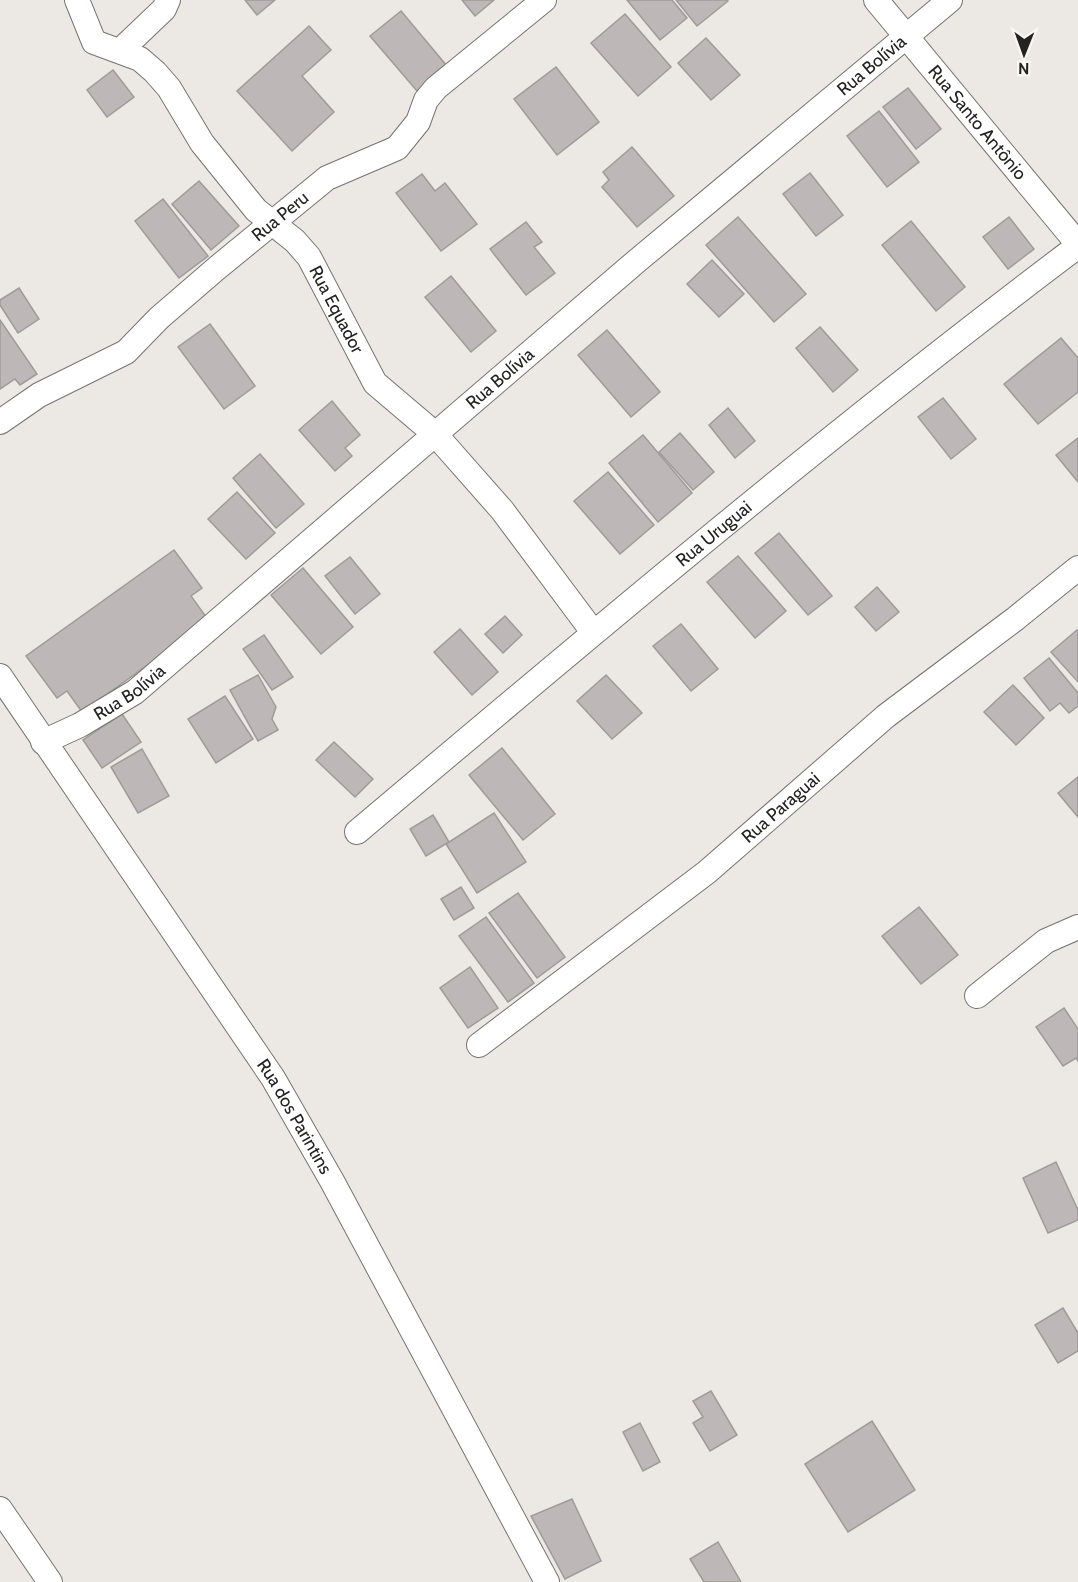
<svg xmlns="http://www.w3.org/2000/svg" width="1078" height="1582" font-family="Cabin,sans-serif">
  <rect width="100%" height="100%" fill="#ece9e5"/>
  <g fill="#bdb7b7" stroke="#a09a99" stroke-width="1.5">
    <polygon points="245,0 275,0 257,15"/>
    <polygon points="462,0 494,0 475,16"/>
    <polygon points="627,0 672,0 687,18 660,40"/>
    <polygon points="676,0 727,0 728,1 697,26"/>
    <polygon points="401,11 447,66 417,91 370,36"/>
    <polygon points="625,14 671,67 638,96 591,43"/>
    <polygon points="309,26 331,50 302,76 334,112 292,151 237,91"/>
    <polygon points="706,38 740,75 711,100 678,63"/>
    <polygon points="556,67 599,122 557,155 514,99"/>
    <polygon points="113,70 134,97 107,117 87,90"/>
    <polygon points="908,88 941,129 916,149 883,107"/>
    <polygon points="879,111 919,162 887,187 847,136"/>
    <polygon points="632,147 674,196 637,227 602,187 609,180 603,172"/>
    <polygon points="810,173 843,215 816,236 783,194"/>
    <polygon points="422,174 435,191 445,183 477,224 441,251 396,193"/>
    <polygon points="199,181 239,226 211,250 172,204"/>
    <polygon points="163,199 208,256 179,278 135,221"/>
    <polygon points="738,217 806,294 774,322 706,245"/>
    <polygon points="1009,217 1034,249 1008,269 983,237"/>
    <polygon points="911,221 965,287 936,311 882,245"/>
    <polygon points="526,222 542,242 534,247 555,273 526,295 490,249"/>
    <polygon points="712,260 744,294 719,317 687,284"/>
    <polygon points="451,276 496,331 471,352 425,297"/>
    <polygon points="19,288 39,319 18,333 0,305 0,300"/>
    <polygon points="0,320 37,374 20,385 15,379 0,389"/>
    <polygon points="210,324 255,386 224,409 178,347"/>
    <polygon points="820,327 858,370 833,392 796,348"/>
    <polygon points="607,330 660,392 631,417 578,355"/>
    <polygon points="1061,338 1078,358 1078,392 1038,424 1004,384"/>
    <polygon points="943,398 976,439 951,459 918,417"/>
    <polygon points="332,401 360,435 345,448 352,456 335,471 299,430"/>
    <polygon points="728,408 755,441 735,458 709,425"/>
    <polygon points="680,433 714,472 693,490 659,452"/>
    <polygon points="643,435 692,493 658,522 609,463"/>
    <polygon points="1078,438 1078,482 1056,455"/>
    <polygon points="260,454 304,504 276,528 233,478"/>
    <polygon points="608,472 654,525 620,554 574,501"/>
    <polygon points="237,492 275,533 246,559 208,519"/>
    <polygon points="779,533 832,596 808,615 755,553"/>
    <polygon points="174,550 202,588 191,596 209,621 82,712 67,691 57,698 26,656"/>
    <polygon points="738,556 786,611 755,638 707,582"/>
    <polygon points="350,557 380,594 355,614 325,576"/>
    <polygon points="303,568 353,627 321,654 271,595"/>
    <polygon points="877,587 899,612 876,631 855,607"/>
    <polygon points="505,616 522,635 503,653 485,634"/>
    <polygon points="681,624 718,669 691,691 653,646"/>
    <polygon points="460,629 498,672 472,695 434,652"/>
    <polygon points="1077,630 1078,631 1078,682 1051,652"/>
    <polygon points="264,635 293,677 272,690 243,649"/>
    <polygon points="1049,658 1078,693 1078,706 1069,713 1060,703 1050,711 1024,678"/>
    <polygon points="258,675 276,707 272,719 278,730 258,741 230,690"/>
    <polygon points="606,675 642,713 612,739 577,701"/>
    <polygon points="1013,685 1044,718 1016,745 984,712"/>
    <polygon points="225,696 253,739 216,763 188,719"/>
    <polygon points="122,714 141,742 102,768 83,740"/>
    <polygon points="334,742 373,779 355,797 316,760"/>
    <polygon points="502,748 555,814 523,840 469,775"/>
    <polygon points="142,749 169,796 138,813 111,767"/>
    <polygon points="1078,777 1078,817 1058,793"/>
    <polygon points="494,813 526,862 477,893 446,844"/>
    <polygon points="433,815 449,842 426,856 410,829"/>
    <polygon points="461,887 474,908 454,920 441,899"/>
    <polygon points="518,893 565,957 537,978 489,913"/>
    <polygon points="919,907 958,955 921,984 882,936"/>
    <polygon points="486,917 534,983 508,1002 459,936"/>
    <polygon points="470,967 498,1008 468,1028 440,988"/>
    <polygon points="1064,1008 1078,1029 1078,1061 1076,1058 1063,1066 1036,1027"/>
    <polygon points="1056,1162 1078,1210 1078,1220 1048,1233 1023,1178"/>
    <polygon points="1063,1308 1078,1333 1078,1351 1058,1363 1035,1325"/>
    <polygon points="711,1391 737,1435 710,1451 693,1423 703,1417 693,1401"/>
    <polygon points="872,1421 915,1490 848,1532 805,1464"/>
    <polygon points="640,1423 660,1462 643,1471 623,1432"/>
    <polygon points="572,1499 601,1561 565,1579 531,1516"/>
    <polygon points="718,1542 741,1582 704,1582 690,1559"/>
  </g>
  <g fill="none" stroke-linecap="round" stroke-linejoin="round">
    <g stroke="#767470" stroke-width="26">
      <g id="minor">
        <path id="s1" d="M77,0l17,42 46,17 15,13 14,16 33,55 54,67 39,31 14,16 66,126 60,51 67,76 91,122"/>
        <path id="s2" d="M876,0l202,244"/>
        <polyline points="121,50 164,9 168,0"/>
        <path id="s3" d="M0,422l39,-27 87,-43 33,-34 58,-50 110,-90 70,-30 21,-26 8,-22 10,-12 108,-88"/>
        <path id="s4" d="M0,676l273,402 59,103 215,401"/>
        <path id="s5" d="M43,742l37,-17 55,-33 503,-432 312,-260"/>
        <path id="s6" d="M357,832c237,-200 474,-400 721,-586"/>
        <polyline points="977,996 1046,941 1078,927"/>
        <path id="s7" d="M479,1045l228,-173 179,-156 129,-97 63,-51"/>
        <polyline points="0,1509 50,1582"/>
      </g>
    </g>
    <use href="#minor" stroke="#fff" stroke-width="24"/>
  </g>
  <g text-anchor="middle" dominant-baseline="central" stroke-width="4.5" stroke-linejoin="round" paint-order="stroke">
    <g font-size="18" fill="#242321" stroke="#f9f7f2">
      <text stroke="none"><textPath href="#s5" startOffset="1072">Rua Bolívia</textPath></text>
      <text stroke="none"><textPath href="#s2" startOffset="159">Rua Santo Antônio</textPath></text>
      <text stroke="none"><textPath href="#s3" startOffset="350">Rua Peru</textPath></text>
      <text stroke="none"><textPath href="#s1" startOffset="416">Rua Equador</textPath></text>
      <text stroke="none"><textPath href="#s5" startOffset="586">Rua Bolívia</textPath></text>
      <text stroke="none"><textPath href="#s6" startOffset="465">Rua Uruguai</textPath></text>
      <text stroke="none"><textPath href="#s5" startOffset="100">Rua Bolívia</textPath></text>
      <text stroke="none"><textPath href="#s7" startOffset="384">Rua Paraguai</textPath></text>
      <text stroke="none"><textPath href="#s4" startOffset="530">Rua dos Parintins</textPath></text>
    </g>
  </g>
  <g transform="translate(1024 54) rotate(181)" stroke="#f9f7f2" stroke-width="4.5" paint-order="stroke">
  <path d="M0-4.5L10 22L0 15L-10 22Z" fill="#242321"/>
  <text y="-9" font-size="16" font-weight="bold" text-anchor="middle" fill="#242321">N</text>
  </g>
</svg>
